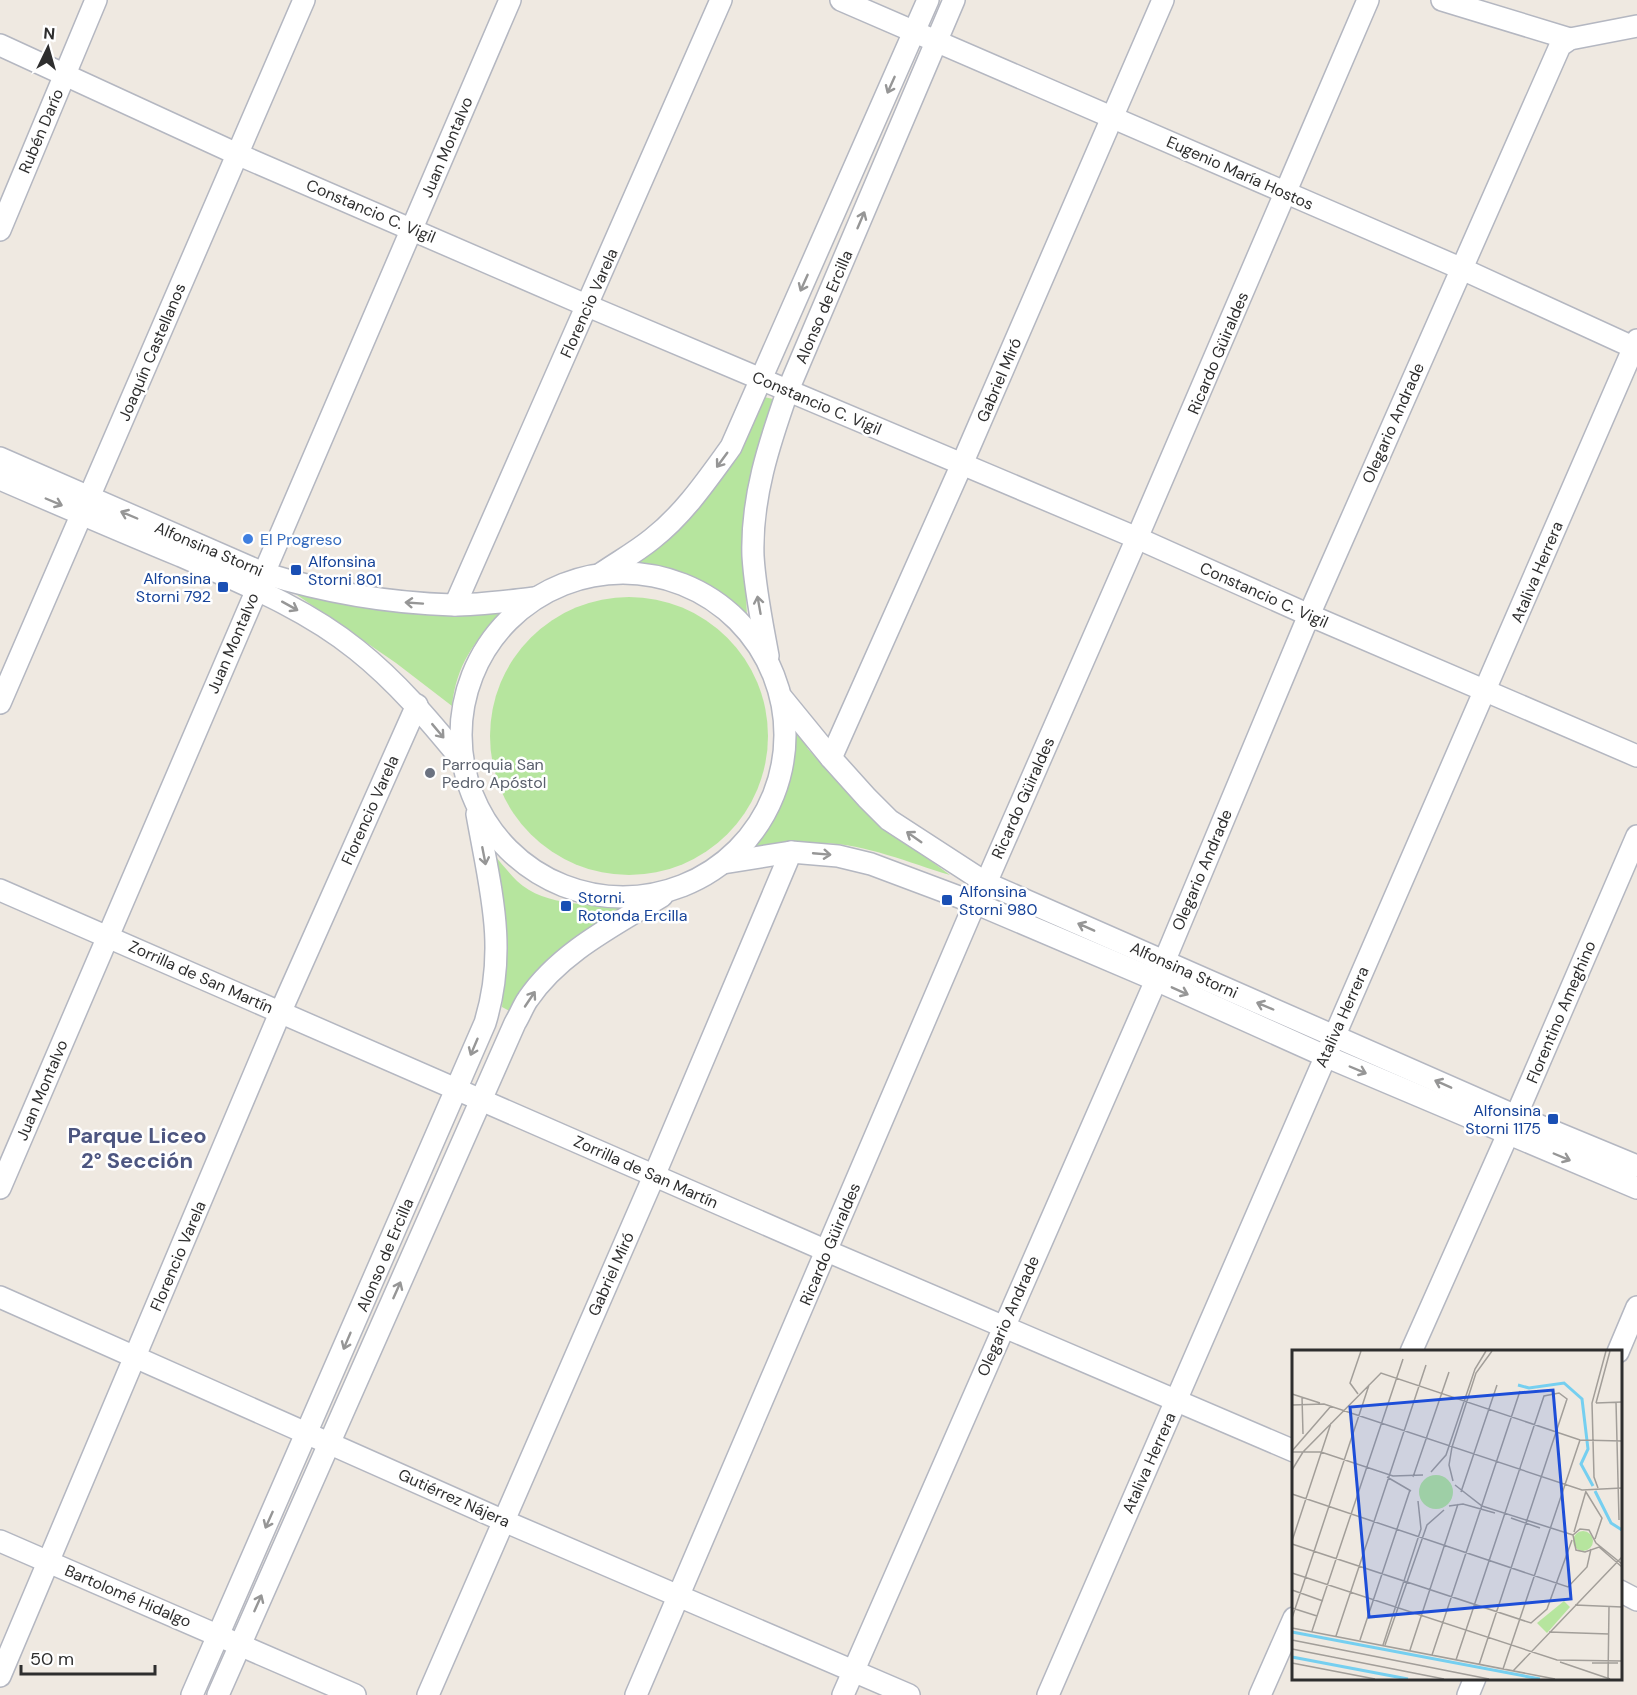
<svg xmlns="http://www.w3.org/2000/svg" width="1637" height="1695" font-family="'DM Sans',sans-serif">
  <rect width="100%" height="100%" fill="#efe9e1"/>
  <g fill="#b6e59e">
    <polygon points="764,397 773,399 751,482 743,532 747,617 718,591 674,573 626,563"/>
    <path d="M284,586l119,25 100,2c-29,27 -47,53 -51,93l-56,-43z"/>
    <circle cx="629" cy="736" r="139"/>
    <path d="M793,723l15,26 58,64 84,62c-41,-12 -84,-31 -127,-32 -28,0 -56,4 -83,9 43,-38 51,-73 53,-129z"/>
    <path d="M495,856c7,8 14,17 22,25 29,27 76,23 113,25l-117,107 -11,-6 4,-56z"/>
  </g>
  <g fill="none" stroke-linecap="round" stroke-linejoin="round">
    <g stroke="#b4b7c1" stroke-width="24">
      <g id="minor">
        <polyline points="841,0 1460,268 1637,349"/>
        <polyline points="1442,0 1570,39"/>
        <polyline points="0,45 237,154 588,306 1137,538 1309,615 1637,756"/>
        <polyline points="0,230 96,0"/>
        <path d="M0,458l263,115c61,19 125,30 190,32 27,0 55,-4 82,-7"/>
        <path d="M0,479c60,26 120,52 181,77 61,27 124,52 176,94 40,32 72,70 104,109"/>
        <path d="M602,573c16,-11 34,-21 50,-34 32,-25 55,-59 79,-92l197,-447"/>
        <circle cx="623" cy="735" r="162"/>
        <polyline points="455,605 721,0"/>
        <path d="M768,656c-6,-33 -13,-66 -15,-100 -2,-58 16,-112 35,-166l166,-390"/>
        <polyline points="782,698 831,758 867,798 889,820 986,883 1516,1116 1637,1166"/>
        <polyline points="0,703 304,0"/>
        <polyline points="831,758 962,464 1163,0"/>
        <polyline points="723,863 791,852 838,856 871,864 975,903 1156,980 1325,1056 1637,1188"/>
        <polyline points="0,890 827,1251 1294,1451"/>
        <polyline points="0,1188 510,0"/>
        <polyline points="0,1297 504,1521 909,1695"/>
        <polyline points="1411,1352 1516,1116 1637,836"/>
        <polyline points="1618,1352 1637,1307"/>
        <polyline points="0,1541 355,1695"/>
        <polyline points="1620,1591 1637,1600"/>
        <polyline points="0,1676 280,1013 417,705"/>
        <path d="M192,1695l293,-672c23,-75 5,-135 -8,-209"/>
        <path d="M218,1695l297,-672c5,-8 8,-17 13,-24 32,-47 87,-74 134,-103"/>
        <polyline points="428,1695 654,1176 791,852"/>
        <polyline points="636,1695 975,903 986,883 1137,538 1368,0"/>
        <polyline points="843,1695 1164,962 1309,615 1560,46 1570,39 1637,26"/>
        <polyline points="1048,1695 1637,340"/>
        <polyline points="1260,1695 1294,1618"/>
        <polyline points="1468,1695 1475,1678"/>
      </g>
    </g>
    <use href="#minor" stroke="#fff" stroke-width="21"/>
  </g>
  <defs><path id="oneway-shaft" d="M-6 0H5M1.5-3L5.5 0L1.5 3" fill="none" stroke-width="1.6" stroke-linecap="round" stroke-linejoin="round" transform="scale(1.5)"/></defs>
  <g stroke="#969696">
    <use href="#oneway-shaft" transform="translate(891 85) rotate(114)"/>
    <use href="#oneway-shaft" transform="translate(861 220) rotate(-67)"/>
    <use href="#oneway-shaft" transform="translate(804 283) rotate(114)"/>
    <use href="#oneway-shaft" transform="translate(722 460) rotate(126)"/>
    <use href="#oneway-shaft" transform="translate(54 502) rotate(23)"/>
    <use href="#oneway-shaft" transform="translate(129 515) rotate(-157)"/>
    <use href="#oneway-shaft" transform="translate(414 603) rotate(-176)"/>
    <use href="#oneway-shaft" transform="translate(759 605) rotate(-100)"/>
    <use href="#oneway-shaft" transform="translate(290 606) rotate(29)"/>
    <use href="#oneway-shaft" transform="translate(438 731) rotate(50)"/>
    <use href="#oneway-shaft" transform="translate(914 837) rotate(-145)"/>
    <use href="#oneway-shaft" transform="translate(822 854) rotate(5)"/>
    <use href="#oneway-shaft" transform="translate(484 856) rotate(79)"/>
    <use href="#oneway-shaft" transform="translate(1086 927) rotate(-156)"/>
    <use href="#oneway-shaft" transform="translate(1180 991) rotate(24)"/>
    <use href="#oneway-shaft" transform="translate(530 999) rotate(-56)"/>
    <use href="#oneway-shaft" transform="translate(1265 1006) rotate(-157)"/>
    <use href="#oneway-shaft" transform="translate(474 1047) rotate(113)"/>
    <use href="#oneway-shaft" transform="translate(1358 1070) rotate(23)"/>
    <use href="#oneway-shaft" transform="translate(1443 1084) rotate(-156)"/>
    <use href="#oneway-shaft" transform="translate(1562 1157) rotate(23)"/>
    <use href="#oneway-shaft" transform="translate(397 1290) rotate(-66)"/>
    <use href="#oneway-shaft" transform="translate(347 1341) rotate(113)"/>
    <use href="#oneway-shaft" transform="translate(269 1520) rotate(114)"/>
    <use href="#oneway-shaft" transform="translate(258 1603) rotate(-66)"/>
  </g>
  <circle fill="#3f7fe0" stroke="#fff" stroke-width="2" cx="248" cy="539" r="6"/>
  <g fill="#1a4fb4" stroke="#fff" stroke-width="2">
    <rect x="290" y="564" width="12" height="12" rx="3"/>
    <rect x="217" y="581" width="12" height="12" rx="3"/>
    <rect x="941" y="894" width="12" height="12" rx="3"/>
    <rect x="560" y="900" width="12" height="12" rx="3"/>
    <rect x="1547" y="1113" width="12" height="12" rx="3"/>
  </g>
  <circle fill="#6b7280" stroke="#fff" stroke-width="2" cx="430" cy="773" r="6"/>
  <g text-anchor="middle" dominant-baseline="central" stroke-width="5" stroke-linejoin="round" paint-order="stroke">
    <g font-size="16" fill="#2e2e2e" stroke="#fff">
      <text transform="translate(41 131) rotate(-67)">Rubén Darío</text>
      <text transform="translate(447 147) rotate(-67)">Juan Montalvo</text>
      <text transform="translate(1240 173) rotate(24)">Eugenio María Hostos</text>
      <text transform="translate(371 211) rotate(23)">Constancio C. Vigil</text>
      <text transform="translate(589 303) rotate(-66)">Florencio Varela</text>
      <text transform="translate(824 307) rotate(-67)">Alonso de Ercilla</text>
      <text transform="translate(152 352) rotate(-67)">Joaquín Castellanos</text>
      <text transform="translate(1218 353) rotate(-67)">Ricardo Güiraldes</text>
      <text transform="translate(999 380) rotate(-67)">Gabriel Miró</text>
      <text transform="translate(817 403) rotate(23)">Constancio C. Vigil</text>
      <text transform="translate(1393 423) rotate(-66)">Olegario Andrade</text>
      <text transform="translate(209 549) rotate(23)">Alfonsina Storni</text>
      <text transform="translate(1537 572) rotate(-67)">Ataliva Herrera</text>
      <text transform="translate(1264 595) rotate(24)">Constancio C. Vigil</text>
      <text transform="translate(233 643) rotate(-67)">Juan Montalvo</text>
      <text transform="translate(1023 798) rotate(-66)">Ricardo Güiraldes</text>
      <text transform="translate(370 810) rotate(-66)">Florencio Varela</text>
      <text transform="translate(1202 870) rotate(-67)">Olegario Andrade</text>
      <text transform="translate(1184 970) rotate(24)">Alfonsina Storni</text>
      <text transform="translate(201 977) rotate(24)">Zorrilla de San Martín</text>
      <text transform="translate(1561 1012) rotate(-67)">Florentino Ameghino</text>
      <text transform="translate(1342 1017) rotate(-66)">Ataliva Herrera</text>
      <text transform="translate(42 1090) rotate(-67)">Juan Montalvo</text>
      <text transform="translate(646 1172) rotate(24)">Zorrilla de San Martín</text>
      <text transform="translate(830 1244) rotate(-67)">Ricardo Güiraldes</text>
      <text transform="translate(385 1255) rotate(-67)">Alonso de Ercilla</text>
      <text transform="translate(178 1256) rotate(-67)">Florencio Varela</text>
      <text transform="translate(611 1274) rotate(-66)">Gabriel Miró</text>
      <text transform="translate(1008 1316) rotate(-66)">Olegario Andrade</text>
      <text transform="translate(1149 1463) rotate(-66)">Ataliva Herrera</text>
      <text transform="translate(454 1498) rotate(24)">Gutiérrez Nájera</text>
      <text transform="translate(128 1596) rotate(23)">Bartolomé Hidalgo</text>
    </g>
    <g font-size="16" fill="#366cbe" stroke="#fff" text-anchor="start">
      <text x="260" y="539">El Progreso</text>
    </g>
    <g font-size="16" fill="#164399" stroke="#fff" text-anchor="start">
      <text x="308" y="561">Alfonsina<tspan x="308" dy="18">Storni 801</tspan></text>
      <text x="211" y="578" text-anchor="end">Alfonsina<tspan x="211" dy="18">Storni 792</tspan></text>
      <text x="959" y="891">Alfonsina<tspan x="959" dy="18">Storni 980</tspan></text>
      <text x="578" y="897">Storni.<tspan x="578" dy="18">Rotonda Ercilla</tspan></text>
      <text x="1541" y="1110" text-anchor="end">Alfonsina<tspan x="1541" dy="18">Storni 1175</tspan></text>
    </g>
    <g font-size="16" fill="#5b616d" stroke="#fff" text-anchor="start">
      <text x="442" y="764">Parroquia San<tspan x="442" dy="18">Pedro Apóstol</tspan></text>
    </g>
    <g font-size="22" font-weight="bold" fill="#4d5680" stroke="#fff">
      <text x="137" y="1135">Parque Liceo<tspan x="137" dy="25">2° Sección</tspan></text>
    </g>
  </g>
  <g transform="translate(1292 1350)">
    <rect width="330" height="330" fill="#efe9e1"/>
    <path d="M127 142a17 17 0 1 1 34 0a17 17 0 1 1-34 0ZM281 191a10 10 0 1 1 20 0a10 10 0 1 1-20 0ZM272,251l6,6 -23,26 -10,-10z" fill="#b6e59e"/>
    <path fill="none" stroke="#75cff0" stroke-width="3" d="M226,35l11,3 35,-5 18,16 6,50 -7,15 12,22M303,141l16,32 11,7M0,282l248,47M0,307l116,22"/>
    <path fill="none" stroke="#a29e99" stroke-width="1.5" d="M0,44l28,9M66,44l-8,-11 11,-32M10,47l1,37M324,52l3,118M304,53l14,-52M304,53l26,-1M0,55l32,-1 258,86 40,-2M0,101l39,-45M0,102h29l72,24 30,-1M0,120l11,-18 78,-79 199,67 42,1M139,122l15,-17 29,-86 11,-18M95,127l24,14M121,127l36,-105M161,131l-4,-16 3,-18 24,-74 16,-22M163,135l27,21 91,29M306,138l-4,-11 -2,-74 14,-52M169,142l36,-107M294,142l16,26 -7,21M0,144l276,93 19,-20 4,-18M157,156l14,-2 32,9M219,168l29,10M282,182l12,-41M0,191l39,-118M0,194l239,79 16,-14 25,-69M330,214l-26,-21 -7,-13 -9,-1 -7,6 3,15 9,2 14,-5 23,20M0,223l265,87 65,1M0,240l31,11M283,255l47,2M0,258l25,8M0,268l77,-233M0,278l263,51M20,281l91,-272M257,282l60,2M44,286l90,-271M0,290l197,39M68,290l50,-150M91,295l38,-116 -3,-28M93,295l42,-120 17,-15M0,299l152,30M118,300l48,-146M140,305l88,-264M164,310l88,-264 15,-3 8,6 -88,266M268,312l50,17M0,313l83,16M300,313h26M211,319l77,-229M221,321l109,-114M316,329l1,-72"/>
    <path fill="#1d4ed8" fill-opacity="0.15" stroke="#1d4ed8" stroke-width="3" d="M261,40l18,209 -202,18 -19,-210z"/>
    <rect width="330" height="330" fill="none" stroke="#2e2e2e" stroke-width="3"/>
  </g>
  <g transform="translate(48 48) rotate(5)" stroke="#ffffff" stroke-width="4.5" paint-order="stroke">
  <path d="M0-4.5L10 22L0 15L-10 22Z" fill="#2e2e2e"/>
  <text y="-9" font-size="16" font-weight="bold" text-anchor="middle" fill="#2e2e2e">N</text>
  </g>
  <path d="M21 1665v9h134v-9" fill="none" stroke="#2e2e2e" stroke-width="3"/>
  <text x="30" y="1665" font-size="18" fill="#2e2e2e" stroke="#ffffff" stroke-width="4.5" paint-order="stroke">50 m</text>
</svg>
